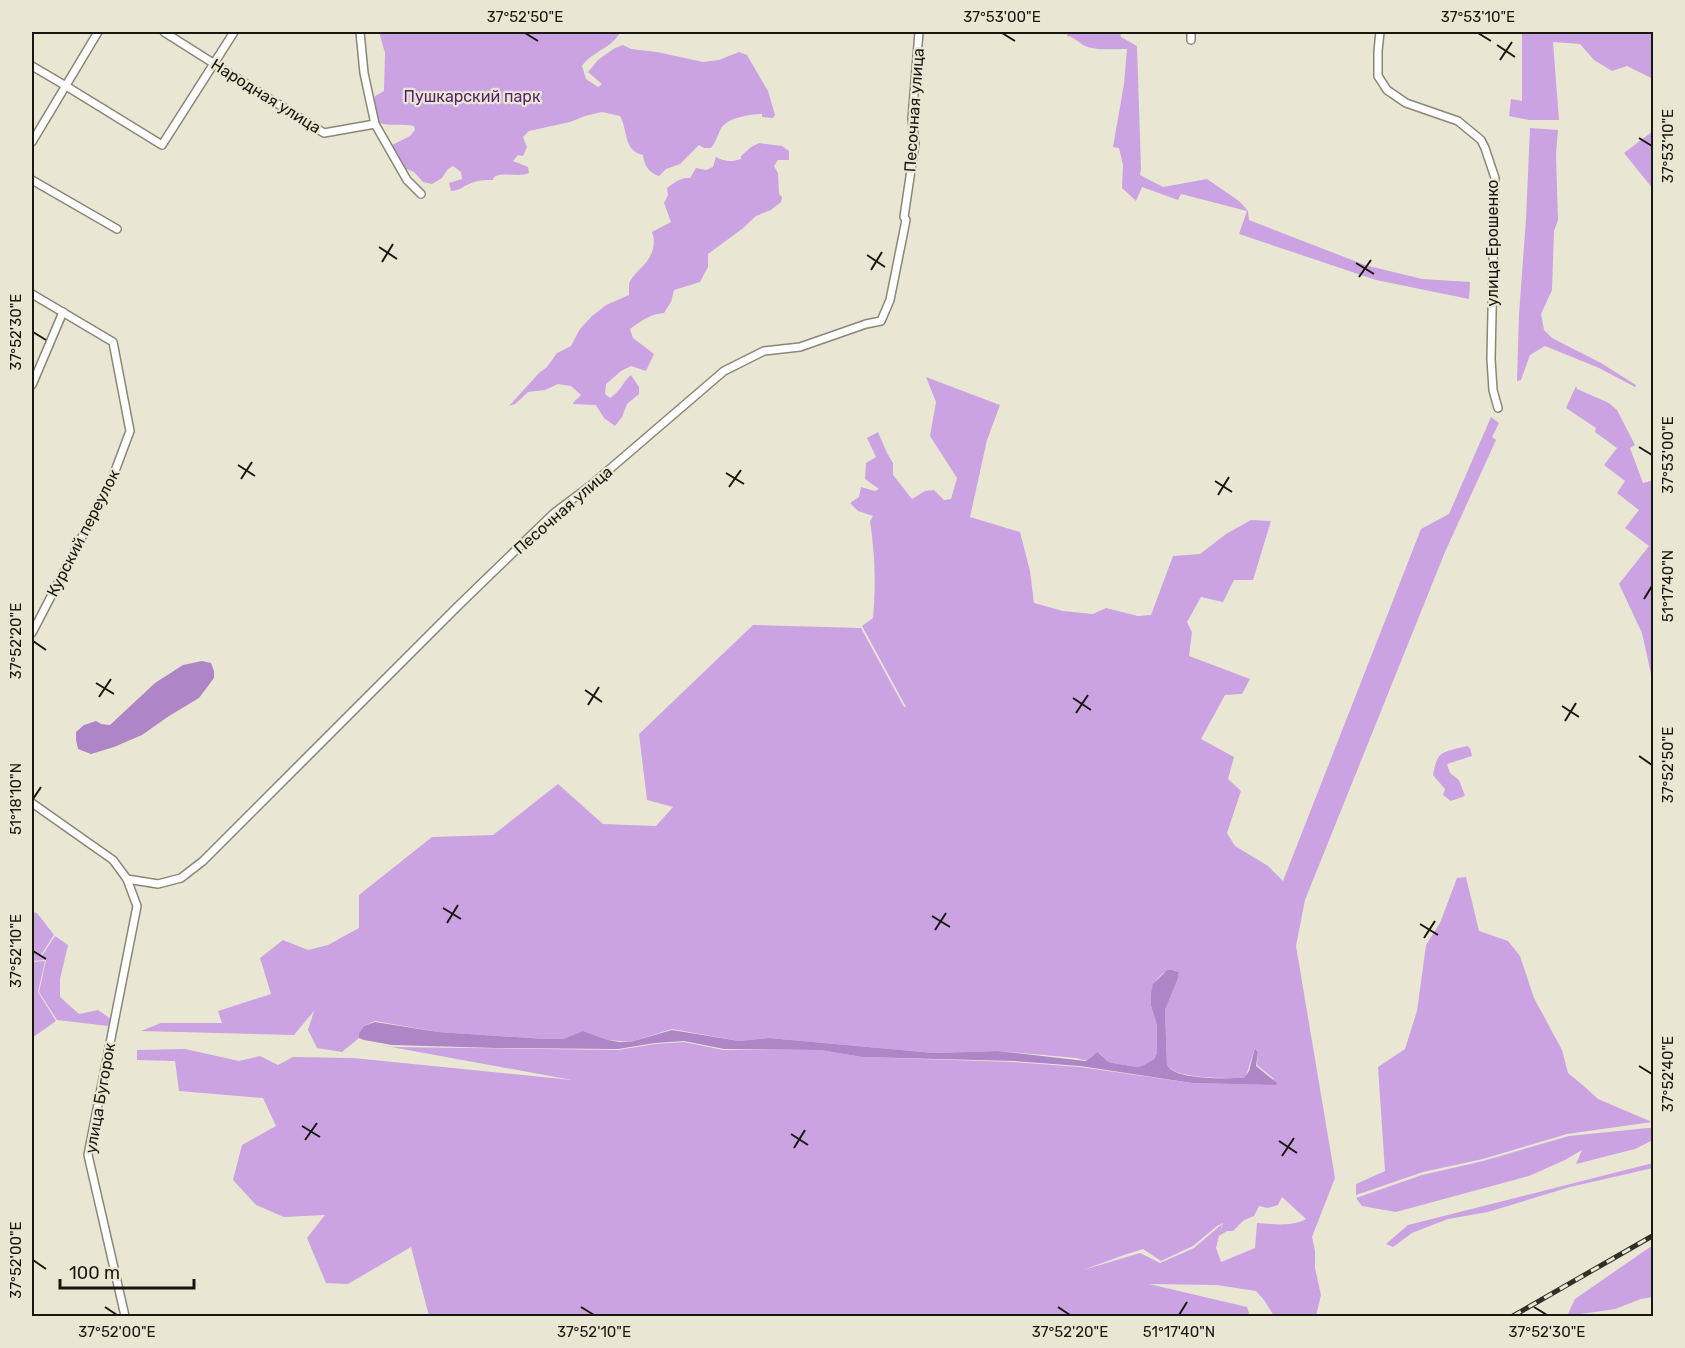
<svg xmlns="http://www.w3.org/2000/svg" width="1685" height="1348" font-family="Rubik,sans-serif">
  <rect width="100%" height="100%" fill="#e9e7d4"/>
  <g fill="#cba3e3" fill-rule="evenodd">
    <path d="M379,32h241c-8,17 -28,19 -38,34l4,13 12,8 4,-3 -14,-12 10,-12 8,-6 9,-6 8,-3 8,4 26,3 46,10 16,-2 20,-8 8,3 21,36 7,24 -2,3 -11,-1v-3c-11,0 -31,3 -39,12 -4,4 -6,15 -12,22h-7l-5,-3 -19,19 -14,5 -7,7c-10,-3 -15,-11 -16,-21 -20,-4 -15,-26 -23,-39l-18,-4 -17,4 -15,6 -41,9 -6,6 4,10 -4,9 -5,-1 -5,6 15,6 1,6c-11,5 -25,-2 -35,4l-1,3c-9,0 -15,0 -24,4 -7,3 -10,7 -18,7l-2,-8 13,-4 -1,-7 -8,-6 -5,3 -6,9 -10,6 -9,-2 -9,-10 -10,-4 -12,-23 18,-9 5,-6 -1,-4c-13,-3 -26,1 -37,-4l-3,-17 1,-9 9,-5 1,-38z"/>
    <path d="M1067,32h53l1,5 16,9 4,123 -1,6 23,12 44,-8 32,22 9,10 1,9 116,45 57,14 48,3 -1,17 -93,-19 -137,-46 8,-23 -66,-17 -3,6 -36,-13 -6,14 -14,-13 1,-23 -4,-17 -6,-1 11,-63 3,-35c-12,0 -33,2 -44,-4 -6,-4 -9,-8 -16,-9z"/>
    <polygon points="1522,32 1653,32 1653,79 1627,66 1612,71 1594,60 1580,44 1553,42 1559,120 1529,120 1509,116 1511,99 1522,101"/>
    <polygon points="1530,128 1558,130 1556,154 1558,220 1554,231 1552,290 1541,314 1544,330 1552,338 1601,363 1636,385 1635,387 1599,368 1545,346 1530,355 1521,380 1517,381 1519,314 1526,219"/>
    <polygon points="1653,131 1653,189 1624,153"/>
    <path d="M759,143l23,3 7,5v9h-11l-4,6 4,7 1,21 3,3 -1,5 -10,8 -15,6 -14,13 -34,25v13l-8,15 -26,8 -3,12 -7,11c-14,1 -23,8 -34,16l3,9 21,16 -8,17 -15,-5 -10,5 -15,13 -1,10 5,4c11,-7 12,-15 21,-23l8,12v7l-12,10 -5,13 -7,9 -11,-8 -8,-13 -23,-1v-1l8,-8 -10,-9 -13,-2 -13,6 -17,2 -13,12 -6,2 30,-33 8,-6 10,-14 14,-7 9,-17 12,-13 14,-11 23,-10c0,-4 0,-7 0,-11 2,-6 7,-11 12,-16 10,-9 16,-23 11,-36l19,-10 -7,-19 4,-8 -1,-7c7,-5 13,-11 23,-10l6,-10 10,2 7,-3 3,-10c9,5 16,5 25,2v-3l10,-9z"/>
    <path d="M926,377l74,28 -13,35 -17,77 50,15 10,39 4,32 29,8 30,3 13,-6 32,8 13,-1 22,-59 27,-2 26,-20 25,-14 20,1 -18,59h-19l-11,22 -22,-5 -14,25 5,10 -3,24 61,23 -8,15 -17,1 -24,44 33,18 -6,22 13,12 -14,42 8,13 33,20 15,15 138,-352 28,-15 42,-97 8,6 -7,14 4,3 -51,112 -140,348 -9,46 39,232 -23,59 3,14v17l6,27 -5,21h-42l-10,-16 -8,-9 -39,-6 -68,-1 98,23 3,9h-821l-18,-69 -63,37 -22,-1 -19,-45 18,-23 -41,2 -28,-12 -23,-25 9,-35 34,-19 -13,-28 -84,-7 -4,-30 -38,-1v-10l48,-1 54,12 21,-5 18,9 15,-8 60,1 219,22 -208,-38 28,5 226,3 37,-6 29,-2 39,8h97l42,7 152,5 66,5 112,16 84,2 -3,-7 -16,-13 1,-14 -3,-3 -10,31c-18,-2 -69,1 -78,-14l-2,-55 13,-33 1,-5c-13,-5 -19,3 -26,13l-2,21 6,19v28l-3,6 -12,7 -6,1 -28,-5c-5,-3 -5,-7 -10,-10 -12,5 -5,11 -22,6l-78,-7 -64,2 -165,-15 -30,3 -67,-12 -42,13 -22,-2 -25,-9 -20,8h-18l-107,-7 -63,-11 -11,5 -5,7v5l-17,14 -25,-4 -9,-18 6,-19 -20,24 -153,-4 20,-8h61l-4,-12 53,-17 -11,-36 23,-18 25,10 20,-5 31,-17v-33l73,-58 61,-2 65,-51 45,40 53,2 17,-19 -26,-7 -8,-66 114,-109 108,3 43,79h2l-44,-81 11,-8c3,-35 2,-62 -3,-97l3,-5 -15,-5 -8,-8 9,-6 2,-10 14,4 4,-2 -14,-10 1,-16 10,-6 -9,-19 11,-6 9,21 6,10v12l19,24 13,-8 9,-1 10,10 7,-1 6,-21 -27,-42 6,-34zM1282,1197l24,22c-14,8 -33,5 -49,4l-2,25 -34,14 -5,-14 3,-12 8,-5h6l11,-11 10,-4 5,-10 9,2 10,-3zM1223,1223l-3,10 2,-9 -28,24 -34,15 -20,-10 -57,17 41,-15 19,-6 18,12 32,-15 24,-20z"/>
    <polygon points="1576,386 1577,389 1609,403 1617,410 1635,445 1630,448 1643,483 1650,481 1653,482 1653,683 1642,633 1619,584 1649,546 1625,528 1639,510 1617,493 1625,481 1604,465 1617,448 1595,432 1596,428 1566,408"/>
    <path d="M1467,746l3,2 2,8 -25,8 3,9 9,7 6,16 -14,5 -8,-6 2,-6 -12,-14c5,-26 9,-22 34,-29z"/>
    <polygon points="1466,877 1479,931 1508,941 1520,956 1534,998 1562,1050 1568,1073 1585,1087 1598,1099 1652,1122 1567,1134 1483,1159 1423,1172 1356,1195 1356,1184 1385,1171 1378,1067 1405,1049 1417,1011 1426,945 1440,923 1457,878"/>
    <polygon points="32,912 37,913 54,935 41,955 32,950"/>
    <polygon points="55,936 68,945 60,979 60,997 79,1014 98,1010 111,1019 108,1026 57,1020 39,992 46,960 32,961 32,951 41,957"/>
    <polygon points="45,961 38,992 56,1021 32,1038 32,962"/>
    <polygon points="1648,1128 1653,1128 1653,1140 1635,1149 1576,1164 1582,1150 1565,1160 1529,1176 1396,1212 1362,1206 1356,1198 1422,1175 1483,1161 1569,1136"/>
    <polygon points="1653,1163 1653,1168 1570,1187 1488,1212 1448,1219 1412,1233 1393,1247 1386,1244 1408,1225"/>
    <polygon points="1653,1245 1653,1297 1641,1299 1615,1309 1567,1316 1575,1299"/>
  </g>
  <g fill="#ae85c6">
    <polygon points="202,661 211,663 214,671 214,678 199,698 169,716 142,735 114,747 91,754 78,749 76,740 76,732 84,725 96,721 101,724 110,725 155,683 183,665"/>
    <path d="M1167,970h5l7,2 -1,6 -13,32 2,55c9,16 60,13 77,13l5,-7 6,-23 3,4 -2,14 21,17 -1,2 -84,-2 -112,-17 -66,-5 -152,-4 -42,-7 -96,-1 -40,-8 -29,2 -37,6 -122,-1 -104,-3 -28,-5 -5,-2v-5l5,-7 11,-4 63,10 107,7h18l20,-8 25,9 11,2h11l42,-12 67,11 30,-3 165,15 64,-2 87,10c6,-2 7,-7 13,-9l10,10 28,5 6,-1 12,-7 3,-6v-28l-6,-19v-12l2,-10z"/>
  </g>
  <g fill="none" stroke-linecap="round" stroke-linejoin="round">
    <g stroke="#898775" stroke-width="10">
      <g id="minor">
        <polyline points="164,32 324,133 375,124"/>
        <polyline points="360,32 364,73 375,124 407,180 421,194"/>
        <polyline points="1191,32 1191,40"/>
        <polyline points="1380,32 1378,51 1378,76 1387,90 1406,103 1458,121 1481,140 1485,148 1495,178 1491,359 1493,390 1498,408"/>
        <polyline points="32,66 66,86 162,145 234,32"/>
        <polyline points="32,142 98,32"/>
        <polyline points="32,180 117,229"/>
        <polyline points="32,294 113,342 130,431 112,479 32,633"/>
        <polyline points="32,385 63,312"/>
        <polyline points="32,803 113,860 127,879 137,906 88,1155 125,1316"/>
        <polyline points="127,879 158,884 181,878 203,861 459,605 554,513 590,486 724,371 764,351 800,347 866,324 881,321 890,300 906,220 904,217 915,143 912,119 919,32"/>
      </g>
    </g>
    <use href="#minor" stroke="#fff" stroke-width="7"/>
    <g stroke="#313027" stroke-width="5">
      <polyline id="rail" points="1513,1316 1654,1235"/>
    </g>
    <use href="#rail" stroke="#e9e7d4" stroke-width="3" stroke-dasharray="9" stroke-linecap="butt"/>
  </g>
  <path fill="none" stroke="#181710" stroke-width="2" d="M525,33l13,8M1002,33l13,8M1478,33l13,8M1497,45l18,12M1500,60l12,-18M1639,138l13,8M379,247l18,12M867,255l18,12M382,262l11,-18M1356,263l18,11M871,270l11,-18M1359,277l12,-17M33,332l13,8M1639,447l13,8M238,465l17,11M726,473l18,11M241,479l11,-17M1215,481l17,11M729,487l12,-17M1218,495l11,-18M1644,599l8,-13M33,641l13,9M96,683l18,11M585,690l17,12M99,697l12,-18M1073,698l18,12M588,705l11,-18M1562,706l17,11M1076,713l12,-18M1565,721l11,-18M1639,756l13,9M33,799l8,-12M443,908l18,11M932,916l18,11M447,923l11,-18M1420,924l18,11M935,930l11,-17M1424,938l11,-17M33,951l13,8M1639,1066l13,8M302,1126l18,11M791,1134l17,11M305,1140l12,-17M1279,1141l18,12M794,1148l11,-18M1282,1156l12,-18M33,1260l13,9M105,1307l12,8M581,1307l13,8M1058,1307l12,8M1534,1307l13,8M1179,1315l8,-13"/>
  <g text-anchor="middle" dominant-baseline="central" stroke-width="4.5" stroke-linejoin="round" paint-order="stroke">
    <g font-size="16" fill="#181710" stroke="#e9e7d4">
      <text transform="translate(266 96) rotate(32)">Народная улица</text>
      <text transform="translate(914 110) rotate(-86)">Песочная улица</text>
      <text transform="translate(1492 243) rotate(-90)">улица Ерошенко</text>
      <text transform="translate(563 510) rotate(-41)">Песочная улица</text>
      <text transform="translate(83 533) rotate(-63)">Курский переулок</text>
      <text transform="translate(100 1098) rotate(-80)">улица Бугорок</text>
    </g>
    <g font-size="16" fill="#562270" stroke="#e9e7d4">
      <text x="472" y="96">Пушкарский парк</text>
    </g>
  </g>
  <rect width="1685" height="1348" fill="none" stroke="#e9e7d4" stroke-width="66"/>
  <path d="M60 1279v9h134v-9" fill="none" stroke="#181710" stroke-width="3"/>
  <text x="69" y="1279" font-size="18" fill="#181710" stroke="#e9e7d4" stroke-width="4.5" paint-order="stroke">100 m</text>
  <rect x="33" y="33" width="1619" height="1282" fill="none" stroke="#181710" stroke-width="2"/>
  <g font-size="15" text-anchor="middle" fill="#181710">
    <text x="525" y="22">37°52'50"E</text>
    <text x="1002" y="22">37°53'00"E</text>
    <text x="1478" y="22">37°53'10"E</text>
    <text transform="translate(1668 146) rotate(-90)" y="5">37°53'10"E</text>
    <text transform="translate(16 332) rotate(-90)" y="5">37°52'30"E</text>
    <text transform="translate(1668 455) rotate(-90)" y="5">37°53'00"E</text>
    <text transform="translate(1668 586) rotate(-90)" y="5">51°17'40"N</text>
    <text transform="translate(16 641) rotate(-90)" y="5">37°52'20"E</text>
    <text transform="translate(1668 765) rotate(-90)" y="5">37°52'50"E</text>
    <text transform="translate(16 799) rotate(-90)" y="5">51°18'10"N</text>
    <text transform="translate(16 951) rotate(-90)" y="5">37°52'10"E</text>
    <text transform="translate(1668 1074) rotate(-90)" y="5">37°52'40"E</text>
    <text transform="translate(16 1260) rotate(-90)" y="5">37°52'00"E</text>
    <text x="117" y="1337">37°52'00"E</text>
    <text x="594" y="1337">37°52'10"E</text>
    <text x="1070" y="1337">37°52'20"E</text>
    <text x="1179" y="1337">51°17'40"N</text>
    <text x="1547" y="1337">37°52'30"E</text>
  </g>
</svg>
